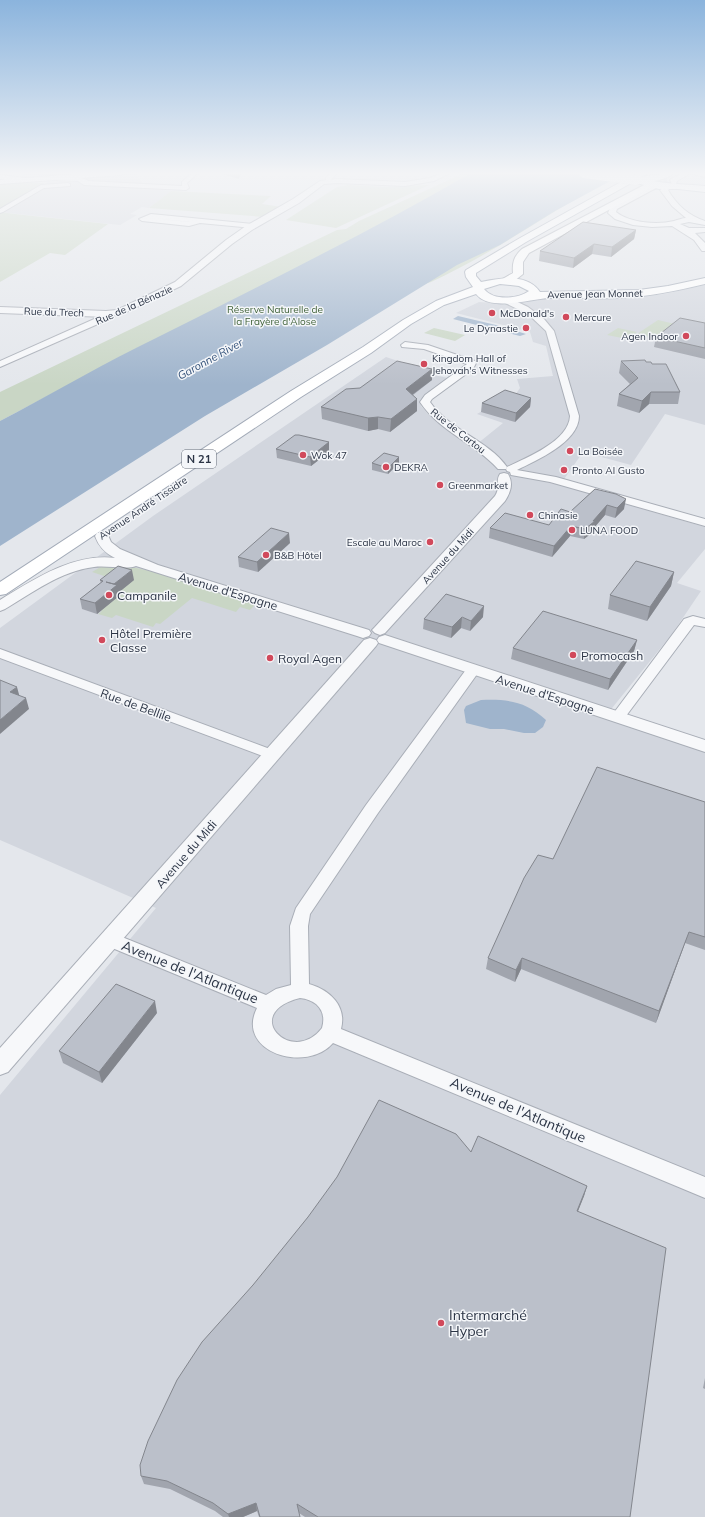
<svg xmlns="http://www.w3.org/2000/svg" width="705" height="1517" font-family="Mulish,sans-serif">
  <rect width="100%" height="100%" fill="#e4e7ec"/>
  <g fill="#d2d6de">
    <polygon points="22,173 64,173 66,175 23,179 21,175 24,175"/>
    <polygon points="137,173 143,185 139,188 171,191 149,208 142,207 130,214 137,215 120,225 0,212 0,210 51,180"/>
    <polygon points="705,285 705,425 665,414 631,465 583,452 560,485 705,527 705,549 677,583 701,591 672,634 604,718 705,751 705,1517 0,1517 0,1095 156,908 0,840 0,628 153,516 386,357 419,368 416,371 448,378 420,400 421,406 428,414 472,448 503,423 477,414 507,397 513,398 520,388 517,379 553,376 546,346 533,342 530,332 456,313 479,302 511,304 551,298 641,297 664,294"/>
  </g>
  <g fill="#c9d6c5">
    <path d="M464,173h155c-21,15 -44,26 -65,39 -40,25 -80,50 -123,70l-374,109 -57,30v-29l337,-162 9,-1 13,-8z"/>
    <polygon points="19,183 44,183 0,210 0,184"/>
    <polygon points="348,185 386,187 429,185 336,228 286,220 337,187"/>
    <polygon points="171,191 271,196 262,204 282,207 264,217 149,208"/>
    <polygon points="0,212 15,214 108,224 65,255 50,253 0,282"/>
    <polygon points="658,320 679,325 659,339 637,334"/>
    <polygon points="434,328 465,335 455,341 424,333"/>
    <polygon points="618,328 637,332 627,339 607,335"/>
    <polygon points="119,564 163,574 254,602 254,606 250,610 240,607 236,612 192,598 160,624 156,623 153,627 116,615 112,618 98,614 101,612 113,579 92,572 104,565"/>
  </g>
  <g fill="#9fb4cc">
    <path d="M471,173h154l-70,38 -55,34 -43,20 -130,80 -122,71 -205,130v-125c46,-24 90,-50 136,-73 113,-57 226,-112 335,-175z"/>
    <polygon points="458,316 496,325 526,334 520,336 453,319"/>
    <path d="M481,700c26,-1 45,1 65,20l-3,7 -8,6h-11l-20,-4h-14l-24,-6 -2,-13 2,-4z"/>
  </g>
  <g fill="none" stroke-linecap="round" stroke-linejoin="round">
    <polyline stroke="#bfc3cb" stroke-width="9" stroke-dasharray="9 4.5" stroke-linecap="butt" points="651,187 667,180"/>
    <g stroke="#a9aeb7" stroke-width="2">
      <g id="minor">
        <polygon points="192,173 198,173 187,183 189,188 186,190 84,185 78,181 55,180 52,178 55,176 79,177 87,180 88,181 182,186 182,182"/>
        <polygon points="331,173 338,173 332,178 330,182 326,182 326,177"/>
        <polygon points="692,173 705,173 705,177 693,174"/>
        <polygon points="0,175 26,178 29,180 26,182 0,179"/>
        <polygon points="68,183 70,184 70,186 44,188 3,212 0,213 0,209 41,185"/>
        <path d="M151,214l102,10 3,2 -3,2 -53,-5 -11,3 -47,-5 -3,-2zM151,218l39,4h-1z"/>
        <path d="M503,298h6l19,9 16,12 10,12 25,85c0,26 -42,44 -62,54l39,7 149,42v7l-155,-44 -39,-7 -1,-3 -3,-1 -1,-2 1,-2c19,-9 62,-26 63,-51l-24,-85 -18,-17 -25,-12z"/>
        <polygon points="106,312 109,312 113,314 107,320 0,367 0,361 101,316"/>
        <path d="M405,342l23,3 47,16 1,2 -3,6 -41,30 -2,3c19,28 58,38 77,65l-1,2h-8c-23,-26 -58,-37 -78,-67l5,-7 42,-31 -43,-15 -22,-2 -1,-2z"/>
        <polygon points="693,616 705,619 705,627 694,625 623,720 618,721 613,720 611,717 613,714 684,619"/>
        <polygon points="0,649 278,752 280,755 278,758 273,760 268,758 0,658"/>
        <path d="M473,666l5,1 2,3 -102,143 -68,101 -2,12 1,58c21,6 38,22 32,45l364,148v21l-372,-155c-27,31 -98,9 -76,-35l-152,-63 -3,-5 3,-5 6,-2 6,2 149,60 10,-6 15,-4 -1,-59 6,-18 70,-103 102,-138zM300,998c17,2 27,13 22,30 -30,39 -83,-15 -22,-30z"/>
      </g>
    </g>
    <g stroke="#a9aeb7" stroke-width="2">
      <g id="tertiary">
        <polygon points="442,173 450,173 434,181 405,186 337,183 324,184 299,203 252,230 232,244 181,286 122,314 106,317 0,313 0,307 106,311 117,310 175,282 226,240 246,226 293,199 320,181 337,179 405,182 430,178"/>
        <polygon points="683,173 691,173 677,181 676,184 672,184 670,180 671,179"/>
        <path d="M654,185l4,2 -2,1 -39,21 -1,3c14,11 41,13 58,9 4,-1 8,-3 12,-3l-14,-12 -12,-16 6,-4h4l2,1 -4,3c8,14 21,26 37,31v4l-16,-3 -9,2 9,4h16v4l-10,1 10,10v8h-3l-8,-11 -22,-14 -20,1 -19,-2 -18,-6 -7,-6 3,-7z"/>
        <path d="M504,473l4,1c6,10 2,19 -3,27l-120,132 -5,2 -5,-2 -3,-3 3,-3 120,-131c6,-9 0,-15 5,-22z"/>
        <path d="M102,532l5,1 4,9 9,7 38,16 211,65 2,3 -2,3 -6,2 -6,-2 -221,-70c-9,4 -30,-1 -42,1 -33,4 -62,26 -89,42l-5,2v-11c35,-21 73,-47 115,-42 -10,-5 -16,-11 -20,-22l2,-3z"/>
        <polygon points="385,635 705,740 705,752 379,643 377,640 379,637"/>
        <polygon points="370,638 376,640 378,643 376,646 8,1072 0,1075 0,1048 364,640"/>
      </g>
    </g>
    <g stroke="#a9aeb7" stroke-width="2">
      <g id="secondary">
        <polygon points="90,173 125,173 121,175 0,184 0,180"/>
        <path d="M664,173h10c-8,7 -32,13 -40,6 5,-4 20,-2 30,-6z"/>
        <path d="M646,184h3l4,2 -124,67 -6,9v12l-10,8 -9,2 -5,-3 14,-8c-1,-10 1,-17 9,-24z"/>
      </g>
    </g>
    <g stroke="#a3abb8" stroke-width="2">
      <path id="primary" d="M637,173h10l-7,5c21,6 43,6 65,8v6l-27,-3h-19l-26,-7 -107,60 -50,31v3l5,6c20,-4 46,-9 59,10l99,-2 29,-4 37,-8v6c-29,7 -58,13 -88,14 -22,1 -45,-1 -68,0 -19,1 -59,14 -73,-4l-32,11 -33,19 -40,29 -70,44 -295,197 -6,1v-13l291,-191 72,-44 40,-27 33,-19 37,-14 -7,-10 -1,-5 1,-2 54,-32zM500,284l19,2 10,5c-11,8 -36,10 -45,-2z"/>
    </g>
    <use href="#minor" fill="#f7f8fa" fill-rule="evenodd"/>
    <use href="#tertiary" fill="#f7f8fa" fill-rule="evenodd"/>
    <use href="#secondary" fill="#fff" fill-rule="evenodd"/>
    <use href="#primary" fill="#fff" fill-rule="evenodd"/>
    <g stroke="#a3abb8" stroke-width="10" stroke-linecap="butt">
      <polyline id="primary-bridge" points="584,173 636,180"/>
    </g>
    <use href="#primary-bridge" stroke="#fff" stroke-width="10"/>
  </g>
  <g fill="#a1a5ae">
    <polygon points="220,173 242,173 238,179"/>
    <polygon points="636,230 634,239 611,257 592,254 573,268 539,261 540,251"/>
    <polygon points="705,323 705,359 654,347 656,337"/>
    <polygon points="621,361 652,364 680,392 678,404 649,404 639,413 617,406 619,394 630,384 619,373"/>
    <polygon points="432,369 432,380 413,395 417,411 390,432 378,429 368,431 322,419 321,407 360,388"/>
    <polygon points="531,398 530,407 515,422 481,412 482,403"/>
    <polygon points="329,442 329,452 311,466 277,458 276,449"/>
    <polygon points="372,463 399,463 388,474 372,470"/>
    <polygon points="595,489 624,509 615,518 605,515 593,529 593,532 584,539 570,536 552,557 489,538 490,528 549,525 570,512"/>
    <polygon points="290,543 258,572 239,567 238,557"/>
    <polygon points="674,572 671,586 647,621 608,609 610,595"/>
    <polygon points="100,580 134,580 118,593 119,596 97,614 82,609 80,599 101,583"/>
    <polygon points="483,617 470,631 461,628 451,638 423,629 424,619"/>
    <polygon points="637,640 634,651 608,690 511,659 513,648"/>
    <polygon points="705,802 705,950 685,943 656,1023 521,969 515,982 486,969 488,958"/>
    <polygon points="157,1013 102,1083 63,1063 59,1051"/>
    <polygon points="471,1152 587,1186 584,1196 578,1211 630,1517 305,1517 299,1513 300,1517 259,1517 257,1511 243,1517 223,1517 215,1511 170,1489 144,1484 141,1476"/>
    <polygon points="705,1378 705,1389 703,1388"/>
  </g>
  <g fill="#83868d">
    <polygon points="238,173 242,173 238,179"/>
    <polygon points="636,230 634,239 611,257 612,247"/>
    <polygon points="594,244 592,254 573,268 574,258"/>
    <polygon points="432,369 432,380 405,400 406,389"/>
    <polygon points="651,392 649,404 639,413 642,401"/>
    <polygon points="531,398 530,407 515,422 516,413"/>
    <polygon points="417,399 417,411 390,432 391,419"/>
    <polygon points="378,417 378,429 368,431 368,418"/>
    <polygon points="329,442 329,452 311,466 310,457"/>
    <polygon points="399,457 399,463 388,474 388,468"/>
    <polygon points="626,499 624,509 615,518 617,508"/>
    <polygon points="607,505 605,515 593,529 593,532 584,539 585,529"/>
    <polygon points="571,526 570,536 552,557 554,546"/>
    <polygon points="289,533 290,543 258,572 257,562"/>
    <polygon points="132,570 134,580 118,593 119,596 97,614 95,603 114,584"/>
    <polygon points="674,572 671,586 647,621 650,607"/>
    <polygon points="484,606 483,617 470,631 471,621"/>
    <polygon points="462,617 461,628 451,638 452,627"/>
    <polygon points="637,640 634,651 608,690 610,679"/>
    <polygon points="17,687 20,698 10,692"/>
    <polygon points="26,698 29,709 0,734 0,720"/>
    <polygon points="689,932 685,943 656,1023 659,1011"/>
    <polygon points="522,958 521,969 515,982 516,970"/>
    <polygon points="155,1001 157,1013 102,1083 99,1072"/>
    <polygon points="587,1186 584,1196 574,1221 577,1211"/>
    <polygon points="256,1503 257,1511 243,1517 229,1517 228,1514"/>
  </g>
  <g fill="#bbc0ca" stroke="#83868d">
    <polygon points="583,222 636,230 612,247 594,244 574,258 540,251"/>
    <polygon points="680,318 705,323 705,348 656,337"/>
    <polygon points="645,360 646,362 651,362 652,364 666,364 680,392 651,392 642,401 619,394 638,378 621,361"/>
    <polygon points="397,361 432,369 406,389 417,399 391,419 378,417 368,418 321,407 346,389 360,388"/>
    <polygon points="505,390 531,398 516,413 482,403"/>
    <polygon points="295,435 299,435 329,442 310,457 276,449"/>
    <polygon points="384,453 399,457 388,468 372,463"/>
    <polygon points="595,489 616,494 626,499 617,508 607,505 593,521 595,521 585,529 571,526 554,546 490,528 505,513 549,525 561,509 570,512"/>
    <polygon points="271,528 289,533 257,562 238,557"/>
    <polygon points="636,561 674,572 650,607 610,595"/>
    <polygon points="118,566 132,570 114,584 106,582 117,585 95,603 80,599 103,581 100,580"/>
    <polygon points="446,594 484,606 471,621 462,617 452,627 424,619"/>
    <polygon points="543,611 637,640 610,679 513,648"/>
    <polygon points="0,680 17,687 10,692 26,698 0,720"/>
    <polygon points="597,767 705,802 705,937 689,932 659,1011 522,958 516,970 488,958 524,878 538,855 553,859"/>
    <polygon points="116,984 155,1001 99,1072 59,1051"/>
    <polygon points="379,1100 456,1134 471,1152 478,1136 587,1186 577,1211 666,1248 630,1517 318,1517 297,1504 300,1517 260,1517 256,1503 228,1514 213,1503 167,1481 141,1476 140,1465 148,1441 177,1380 202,1342 253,1285 308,1217 337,1177"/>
  </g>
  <linearGradient id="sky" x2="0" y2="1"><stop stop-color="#8bb4dd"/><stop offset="0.45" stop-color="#f3f4f6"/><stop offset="1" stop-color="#f3f4f6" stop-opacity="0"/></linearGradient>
  <rect width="705" height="385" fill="url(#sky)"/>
  <g fill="#d1495b" stroke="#f4f6f9" stroke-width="1.5">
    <circle cx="492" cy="313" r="4"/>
    <circle cx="566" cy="317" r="4"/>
    <circle cx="526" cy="328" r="4"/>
    <circle cx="686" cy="336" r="4"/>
    <circle cx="424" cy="364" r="4"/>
    <circle cx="570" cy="451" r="4"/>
    <circle cx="303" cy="455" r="4"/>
    <circle cx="386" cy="467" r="4"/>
    <circle cx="564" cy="470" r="4"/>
    <circle cx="440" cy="485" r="4"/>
    <circle cx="530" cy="515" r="4"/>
    <circle cx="572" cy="530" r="4"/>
    <circle cx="430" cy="542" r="4"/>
    <circle cx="266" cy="555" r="4"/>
    <circle cx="109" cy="595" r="4"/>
    <circle cx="102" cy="640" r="4"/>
    <circle cx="573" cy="655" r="4"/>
    <circle cx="270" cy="658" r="4"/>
    <circle cx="441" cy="1323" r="4"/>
  </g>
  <g text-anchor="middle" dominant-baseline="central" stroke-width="3" stroke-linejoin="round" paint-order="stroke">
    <g font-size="10" fill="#2b3445" stroke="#f4f6f9">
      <text transform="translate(595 294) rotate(-1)">Avenue Jean Monnet</text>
      <text transform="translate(134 305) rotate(-24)">Rue de la Bénazie</text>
      <text transform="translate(54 312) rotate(2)">Rue du Trech</text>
      <text transform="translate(458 431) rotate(38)">Rue de Cartou</text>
      <text transform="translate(143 508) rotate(-34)">Avenue André Tissidre</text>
      <text transform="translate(448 556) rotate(-48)">Avenue du Midi</text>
    </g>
    <g font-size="10" fill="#3f6138" stroke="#f4f6f9">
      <text x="275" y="309">Réserve Naturelle de<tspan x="275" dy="12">la Frayère d'Alose</tspan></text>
    </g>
    <g font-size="10" fill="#2b3445" stroke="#f4f6f9" text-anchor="start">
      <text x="500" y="313">McDonald's</text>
      <text x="574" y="317">Mercure</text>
      <text x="518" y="328" text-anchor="end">Le Dynastie</text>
      <text x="678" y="336" text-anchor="end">Agen Indoor</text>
      <text x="432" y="358">Kingdom Hall of<tspan x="432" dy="12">Jehovah's Witnesses</tspan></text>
      <text x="578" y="451">La Boisée</text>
      <text x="311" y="455">Wok 47</text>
      <text x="394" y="467">DEKRA</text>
      <text x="572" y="470">Pronto Al Gusto</text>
      <text x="448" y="485">Greenmarket</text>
      <text x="538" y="515">Chinasie</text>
      <text x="580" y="530">LUNA FOOD</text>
      <text x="422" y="542" text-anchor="end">Escale au Maroc</text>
      <text x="274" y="555">B&amp;B Hôtel</text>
    </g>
    <g font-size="11" font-style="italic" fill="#34527a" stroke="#f4f6f9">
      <text transform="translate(210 359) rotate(-29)">Garonne River</text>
    </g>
    <rect fill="#f4f6f9" stroke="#676e7b" stroke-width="1" x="182" y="450" width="34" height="18" rx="3"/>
    <g font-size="11" font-weight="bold" fill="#2b3445">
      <text x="199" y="459">N 21</text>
    </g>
    <g font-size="12" fill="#2b3445" stroke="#f4f6f9">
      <text transform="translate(228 591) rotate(17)">Avenue d'Espagne</text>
      <text transform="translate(545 694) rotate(18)">Avenue d'Espagne</text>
      <text transform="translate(136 705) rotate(20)">Rue de Bellile</text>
      <text transform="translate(186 854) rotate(-49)">Avenue du Midi</text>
    </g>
    <g font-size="12" fill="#2b3445" stroke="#f4f6f9" text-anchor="start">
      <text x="117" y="595">Campanile</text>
      <text x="110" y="633">Hôtel Première<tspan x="110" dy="14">Classe</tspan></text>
      <text x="581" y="655">Promocash</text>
      <text x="278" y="658">Royal Agen</text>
    </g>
    <g font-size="14" fill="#2b3445" stroke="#f4f6f9">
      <text transform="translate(190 972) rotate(22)">Avenue de l'Atlantique</text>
      <text transform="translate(518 1110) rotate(23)">Avenue de l'Atlantique</text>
    </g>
    <g font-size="14" fill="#2b3445" stroke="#f4f6f9" text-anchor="start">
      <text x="449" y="1315">Intermarché<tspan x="449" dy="16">Hyper</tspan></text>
    </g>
  </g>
</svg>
